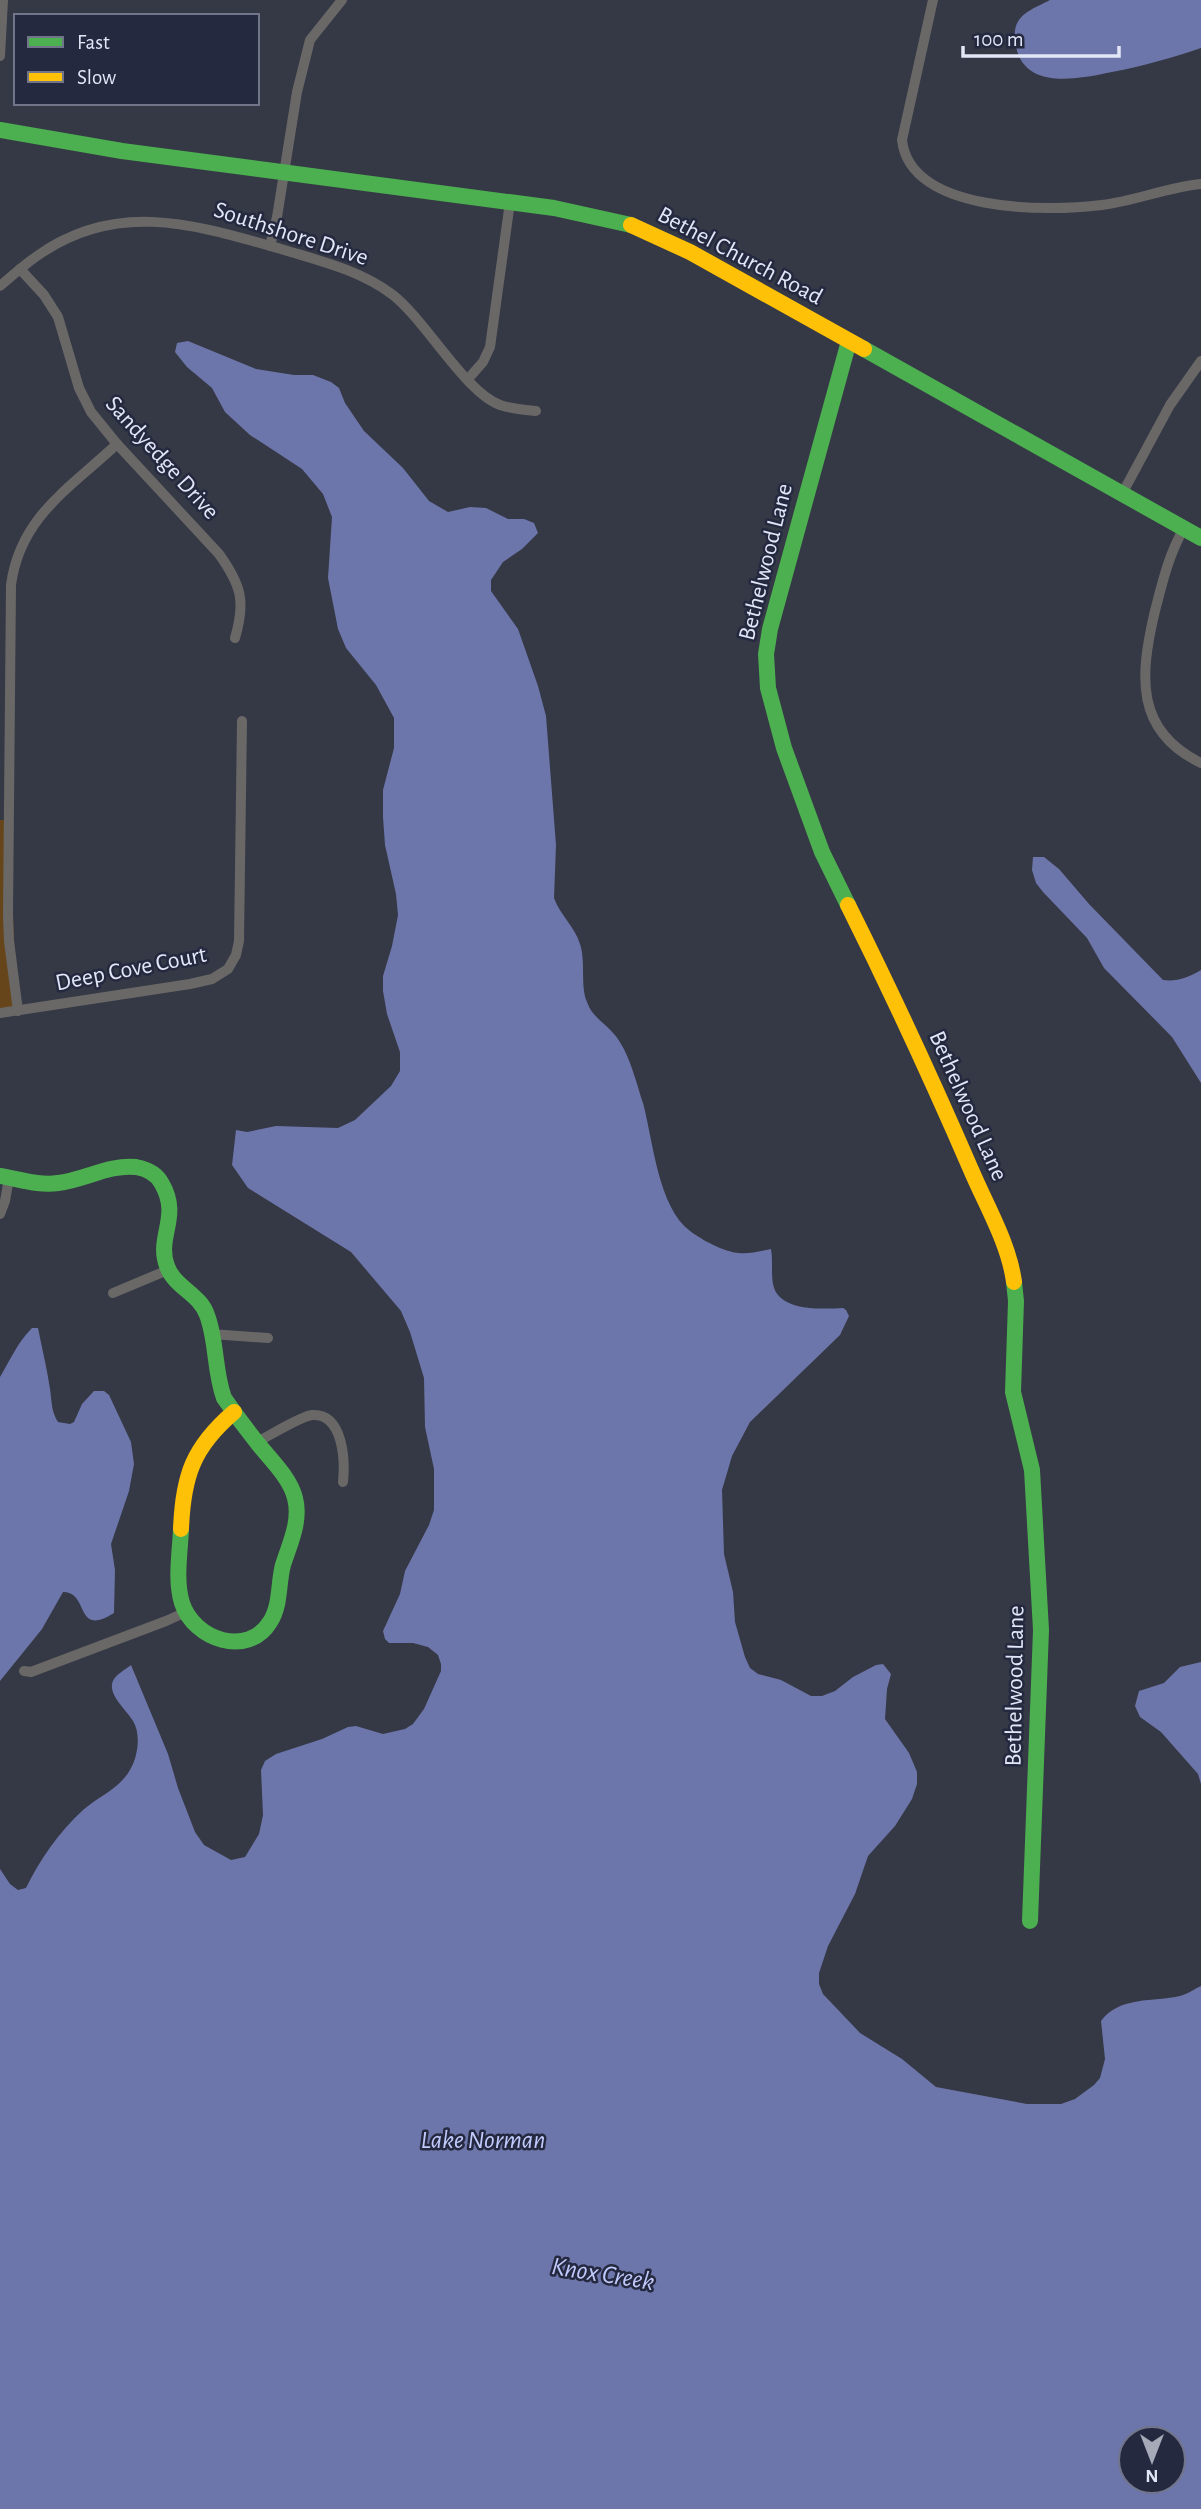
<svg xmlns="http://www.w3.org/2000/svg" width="1201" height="2509" viewBox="0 0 1201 2509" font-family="'Alegreya Sans',sans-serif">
	<rect width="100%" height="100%" fill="#353845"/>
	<polygon fill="#66451a" points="0,820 9,820 17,1010 0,1013"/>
	<g fill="#6d76aa" fill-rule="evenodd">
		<path d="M1050 0H1201V48C1171 58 1143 66 1112 72 1078 79 1020 92 1015 40 1012 15 1031 10 1050 0Z"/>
		<path d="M188 341 256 369 294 375H313L331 382 339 388 345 403 364 431 403 468 429 501 448 512 470 507 486 508 508 519H524L534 523 538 533 522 549 503 562 491 580V591L518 629 538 686 546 716 556 845 554 898C560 915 575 927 580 944 586 962 580 986 587 1002 592 1017 605 1023 614 1034 629 1051 636 1082 643 1103 653 1140 658 1207 690 1231 702 1240 724 1252 739 1253 749 1254 761 1251 771 1249 773 1261 771 1272 773 1284 778 1312 822 1309 843 1308L846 1310 849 1316 840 1335 750 1422 732 1456 722 1490 724 1554 733 1592 735 1622 745 1657 750 1668 758 1674 781 1680 811 1696H822L835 1691 853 1677 876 1665 883 1664 891 1674 887 1689 885 1719 909 1753 917 1772V1784L912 1799 895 1826 868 1856 855 1894 828 1946 819 1973V1984L823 1994 860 2033 902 2059 936 2087 1027 2104H1061L1075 2099 1094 2085 1100 2078 1105 2059 1101 2021C1119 1996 1154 2002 1180 1996 1188 1994 1194 1989 1201 1986V2509H0V1869L10 1884 18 1890 26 1888C40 1859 59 1832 83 1810 99 1796 121 1788 131 1768 138 1755 141 1734 133 1721 127 1710 105 1693 114 1679 117 1674 126 1669 131 1665L168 1754 178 1788 195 1832 204 1845 231 1860 245 1857 259 1834 263 1815 261 1770 265 1761 276 1754 322 1739 348 1727 356 1726 383 1734 405 1729 413 1724 424 1709 441 1671V1664L438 1655 428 1647 413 1643H389L385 1639 383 1631 400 1594 405 1571 429 1525 434 1510V1469L425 1427 424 1378 410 1332 401 1311 351 1252 248 1188 232 1165 236 1130 247 1132 276 1126 338 1128 355 1120 391 1086 400 1071V1052L387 1014 383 991V976L392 946 398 915 396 894 385 845 383 817V790L394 748V718L376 685 346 648 338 629 328 578 332 517 323 494 302 469 250 435 225 412 212 388 187 367 175 352 177 343ZM1173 2439V2481H1131V2439Z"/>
		<path d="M1033 857H1044L1059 869 1089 904 1163 980C1177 982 1189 977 1201 970V1083L1172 1037 1104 968 1087 938 1043 892 1036 883 1032 870Z"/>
		<path d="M32 1328H38C42 1348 47 1369 50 1389 52 1402 51 1411 58 1422L70 1424 74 1422 82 1404 94 1391H104L109 1395 131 1442 134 1464 129 1491 111 1544 115 1570 114 1613C74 1638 90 1592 63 1592L42 1629 0 1681V1377C11 1359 17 1343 32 1328Z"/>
		<polygon points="1201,1662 1201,1784 1198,1774 1161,1732 1140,1717 1135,1706 1139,1691 1164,1683 1180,1667"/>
	</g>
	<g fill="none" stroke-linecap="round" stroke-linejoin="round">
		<g stroke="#696867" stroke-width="10">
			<path d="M933 0 902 140C910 213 1047 212 1102 205 1135 201 1168 187 1201 184"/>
			<polyline points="0,56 3,0"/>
			<polyline points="270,246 277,217 297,92 310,40 342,0"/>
			<path d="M20 269 44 295 58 317 79 388 91 412 117 444 219 554C241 585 246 601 235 638"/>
			<path d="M0 286C12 276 24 265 37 256 117 199 196 225 281 249 320 261 360 270 393 295 426 321 465 392 500 405 511 409 525 410 536 411"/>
			<polyline points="468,379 483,362 490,347 510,202"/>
			<polyline points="1122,494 1170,405 1201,361"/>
			<path d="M1184 528C1168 556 1162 584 1154 615 1140 676 1135 731 1201 763"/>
			<path d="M18 1011 9 941 8 916 11 585C20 517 70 488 117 444"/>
			<polyline points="0,1013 190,984 212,979 228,969 236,955 239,941 242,721"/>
			<polyline points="0,1214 5,1201 9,1178"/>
			<polyline points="113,1293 168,1270"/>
			<polyline points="211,1334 268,1338"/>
			<path d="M257 1442C269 1436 301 1416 312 1415 344 1413 345 1462 343 1482"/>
			<polyline points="24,1671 31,1672 166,1621 186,1612"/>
		</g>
		<g stroke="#4caf50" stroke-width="16">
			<polyline points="0,130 122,151 554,208 631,225"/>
			<polyline points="864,349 1201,538"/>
			<polyline points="848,905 822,852 784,748 768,688 766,654 770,629 849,341"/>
			<path d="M0 1176C19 1179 39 1186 58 1183 84 1180 110 1164 136 1167 147 1169 157 1174 162 1184 181 1217 156 1237 167 1266 174 1287 200 1294 207 1315 217 1341 214 1371 224 1398 235 1414 247 1430 259 1445 272 1461 290 1478 295 1498 301 1521 290 1543 283 1565 278 1583 281 1605 270 1622 248 1658 194 1640 182 1603 175 1580 180 1553 181 1529"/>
			<polyline points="1014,1282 1016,1301 1013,1392 1032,1470 1041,1630 1030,1921"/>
		</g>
		<g stroke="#ffc107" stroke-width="16">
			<polyline points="631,225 690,252 864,349"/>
			<path d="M848 905C892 993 933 1082 972 1172 987 1207 1009 1244 1014 1282"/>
			<path d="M181 1529C183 1476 193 1447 234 1412"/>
		</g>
	</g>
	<g text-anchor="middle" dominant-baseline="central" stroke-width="5" stroke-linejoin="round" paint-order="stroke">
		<g font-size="24" fill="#e3e6f6" stroke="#252940">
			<text transform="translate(291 234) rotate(18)">Southshore Drive</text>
			<text transform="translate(740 256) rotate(28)">Bethel Church Road</text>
			<text transform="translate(162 458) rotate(48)">Sandyedge Drive</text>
			<text transform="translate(766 562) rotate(-76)">Bethelwood Lane</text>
			<text transform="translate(131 969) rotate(-11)">Deep Cove Court</text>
			<text transform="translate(968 1106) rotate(66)">Bethelwood Lane</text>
			<text transform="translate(1015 1686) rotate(-89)">Bethelwood Lane</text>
		</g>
		<g font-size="26" font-style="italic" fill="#c1cafc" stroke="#252940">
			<text x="483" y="2140">Lake Norman</text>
			<text transform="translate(603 2274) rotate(9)">Knox Creek</text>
		</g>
	</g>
	<rect x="14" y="14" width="245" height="91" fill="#252940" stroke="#717589" stroke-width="2"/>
	<rect x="28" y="37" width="35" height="10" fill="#4caf50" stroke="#717589" stroke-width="2"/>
	<text x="77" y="49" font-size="21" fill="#e3e6f6">Fast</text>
	<rect x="28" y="72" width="35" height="10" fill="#ffc107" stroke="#717589" stroke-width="2"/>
	<text x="77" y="84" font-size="21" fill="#e3e6f6">Slow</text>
	<g transform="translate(1152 2460) rotate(180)"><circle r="33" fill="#252940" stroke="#717589" stroke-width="2"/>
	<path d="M0-5L12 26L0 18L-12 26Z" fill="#a6a9b8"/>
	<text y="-10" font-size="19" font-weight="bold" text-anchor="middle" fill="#e3e6f6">N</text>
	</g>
	<path d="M963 46v10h156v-10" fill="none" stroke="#e3e6f6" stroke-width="3.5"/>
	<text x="974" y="46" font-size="21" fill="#e3e6f6" stroke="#252940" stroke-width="5" paint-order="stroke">100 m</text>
</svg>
